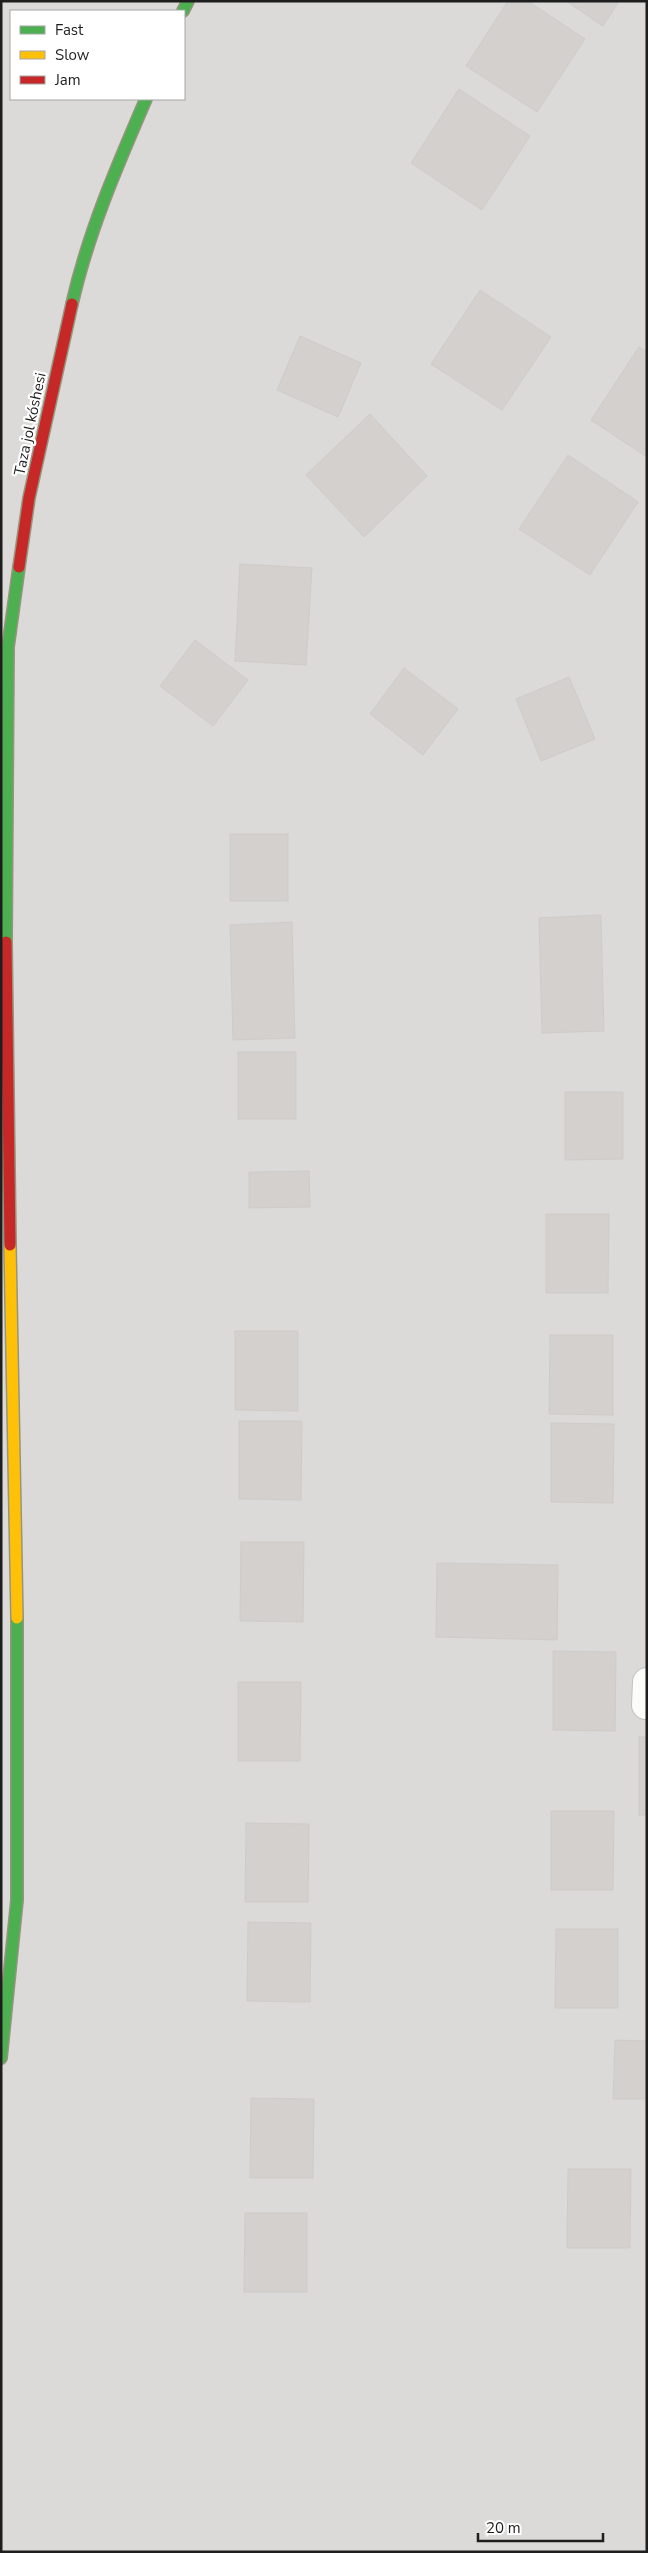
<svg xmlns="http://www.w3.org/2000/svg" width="648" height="2553" viewBox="0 0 648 2553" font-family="'Nunito Sans',sans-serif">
	<rect width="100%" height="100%" fill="#eceae7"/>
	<path fill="#dbdad8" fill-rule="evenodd" d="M1 1H647V2552H1ZM11 11H184V99H11Z"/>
	<g fill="#d3d0cd" stroke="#cfcbc8">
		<polygon points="508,1 528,1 585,39 537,112 466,66"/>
		<polygon points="566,1 619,1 603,26"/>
		<polygon points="459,89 530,136 482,210 411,163"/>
		<polygon points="480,290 551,337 502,410 431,364"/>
		<polygon points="300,336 361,363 338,417 277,390"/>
		<polygon points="639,347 647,352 647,457 591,420"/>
		<polygon points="370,414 427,476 364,537 306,475"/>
		<polygon points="568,455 638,502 590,575 519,529"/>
		<polygon points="240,564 312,568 306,665 235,661"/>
		<polygon points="195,640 248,680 213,726 160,686"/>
		<polygon points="404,668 458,709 423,755 370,714"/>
		<polygon points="569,677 595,739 541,761 516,699"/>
		<rect x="230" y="834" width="58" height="67"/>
		<polygon points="601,915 604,1031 542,1033 539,918"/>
		<polygon points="292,922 295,1038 233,1040 230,925"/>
		<rect x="238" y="1052" width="58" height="67"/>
		<polygon points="565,1092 623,1092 623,1159 565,1160"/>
		<polygon points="309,1171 310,1207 249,1208 249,1172"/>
		<polygon points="546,1214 609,1214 608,1293 546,1293"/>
		<polygon points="235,1331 298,1331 298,1411 235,1410"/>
		<polygon points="550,1335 613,1335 613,1415 549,1414"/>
		<polygon points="239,1421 302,1421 301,1500 239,1499"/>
		<polygon points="551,1423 614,1424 613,1503 551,1502"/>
		<polygon points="241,1542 304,1542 303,1622 240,1621"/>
		<polygon points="437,1563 558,1565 557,1640 436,1637"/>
		<polygon points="553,1651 616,1652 615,1731 553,1730"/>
		<polygon points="238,1682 301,1682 300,1761 238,1761"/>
		<rect x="639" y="1737" width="8" height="78"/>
		<polygon points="551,1811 614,1811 613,1890 551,1890"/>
		<polygon points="246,1823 309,1824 308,1902 245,1902"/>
		<polygon points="248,1922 311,1923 310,2002 247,2001"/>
		<polygon points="556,1929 618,1929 618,2008 555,2008"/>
		<polygon points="615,2040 647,2041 647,2099 613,2099"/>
		<polygon points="251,2098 314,2099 313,2178 250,2178"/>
		<polygon points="568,2169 631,2169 630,2248 567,2248"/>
		<polygon points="245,2213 307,2213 307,2292 244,2292"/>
	</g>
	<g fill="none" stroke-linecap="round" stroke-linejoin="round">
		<defs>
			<polyline id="street" points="646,1705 647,1682"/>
			<g id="fast">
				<polyline points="183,11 188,1"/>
				<path d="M72 304C88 233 117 166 146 99"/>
				<polyline points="6,942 8,647 19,567"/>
				<polyline points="1,2058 17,1900 17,1618"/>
			</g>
			<polyline id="slow" points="10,1245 17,1618"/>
			<g id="jam">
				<polyline points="19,567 29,498 72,304"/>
				<polyline points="6,942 10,1245"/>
			</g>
		</defs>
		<use href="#street" stroke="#c3c2c1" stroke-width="30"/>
		<use href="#fast" stroke="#96957f" stroke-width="14"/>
		<use href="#slow" stroke="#96957f" stroke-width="14"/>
		<use href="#jam" stroke="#96957f" stroke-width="14"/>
		<use href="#street" stroke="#fcfcfb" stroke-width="28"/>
		<use href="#fast" stroke="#4caf50" stroke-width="11"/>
		<use href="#slow" stroke="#ffc107" stroke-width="11"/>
		<use href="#jam" stroke="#c62828" stroke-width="11"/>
	</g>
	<g text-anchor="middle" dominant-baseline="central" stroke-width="4.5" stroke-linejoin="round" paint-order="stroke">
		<g font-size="15" fill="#1e1e1e" stroke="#fff">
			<text transform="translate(30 424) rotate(-78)">Taza jol kóshesi</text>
		</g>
	</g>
	<rect width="648" height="2553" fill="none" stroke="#1e1e1e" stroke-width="5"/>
	<rect x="10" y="10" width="175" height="90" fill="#ffffff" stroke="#a5a5a5"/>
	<rect x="20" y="26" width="25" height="8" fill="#4caf50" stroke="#a5a5a5"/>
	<text x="55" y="35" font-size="15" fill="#1e1e1e">Fast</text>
	<rect x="20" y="51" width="25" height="8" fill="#ffc107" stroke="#a5a5a5"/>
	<text x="55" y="60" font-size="15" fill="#1e1e1e">Slow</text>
	<rect x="20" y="76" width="25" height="8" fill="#c62828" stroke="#a5a5a5"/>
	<text x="55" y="85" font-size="15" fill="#1e1e1e">Jam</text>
	<path d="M478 2533v8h125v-8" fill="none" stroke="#1e1e1e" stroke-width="2.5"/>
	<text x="486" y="2533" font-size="15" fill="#1e1e1e" stroke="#ffffff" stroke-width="4" paint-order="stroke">20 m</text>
</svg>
